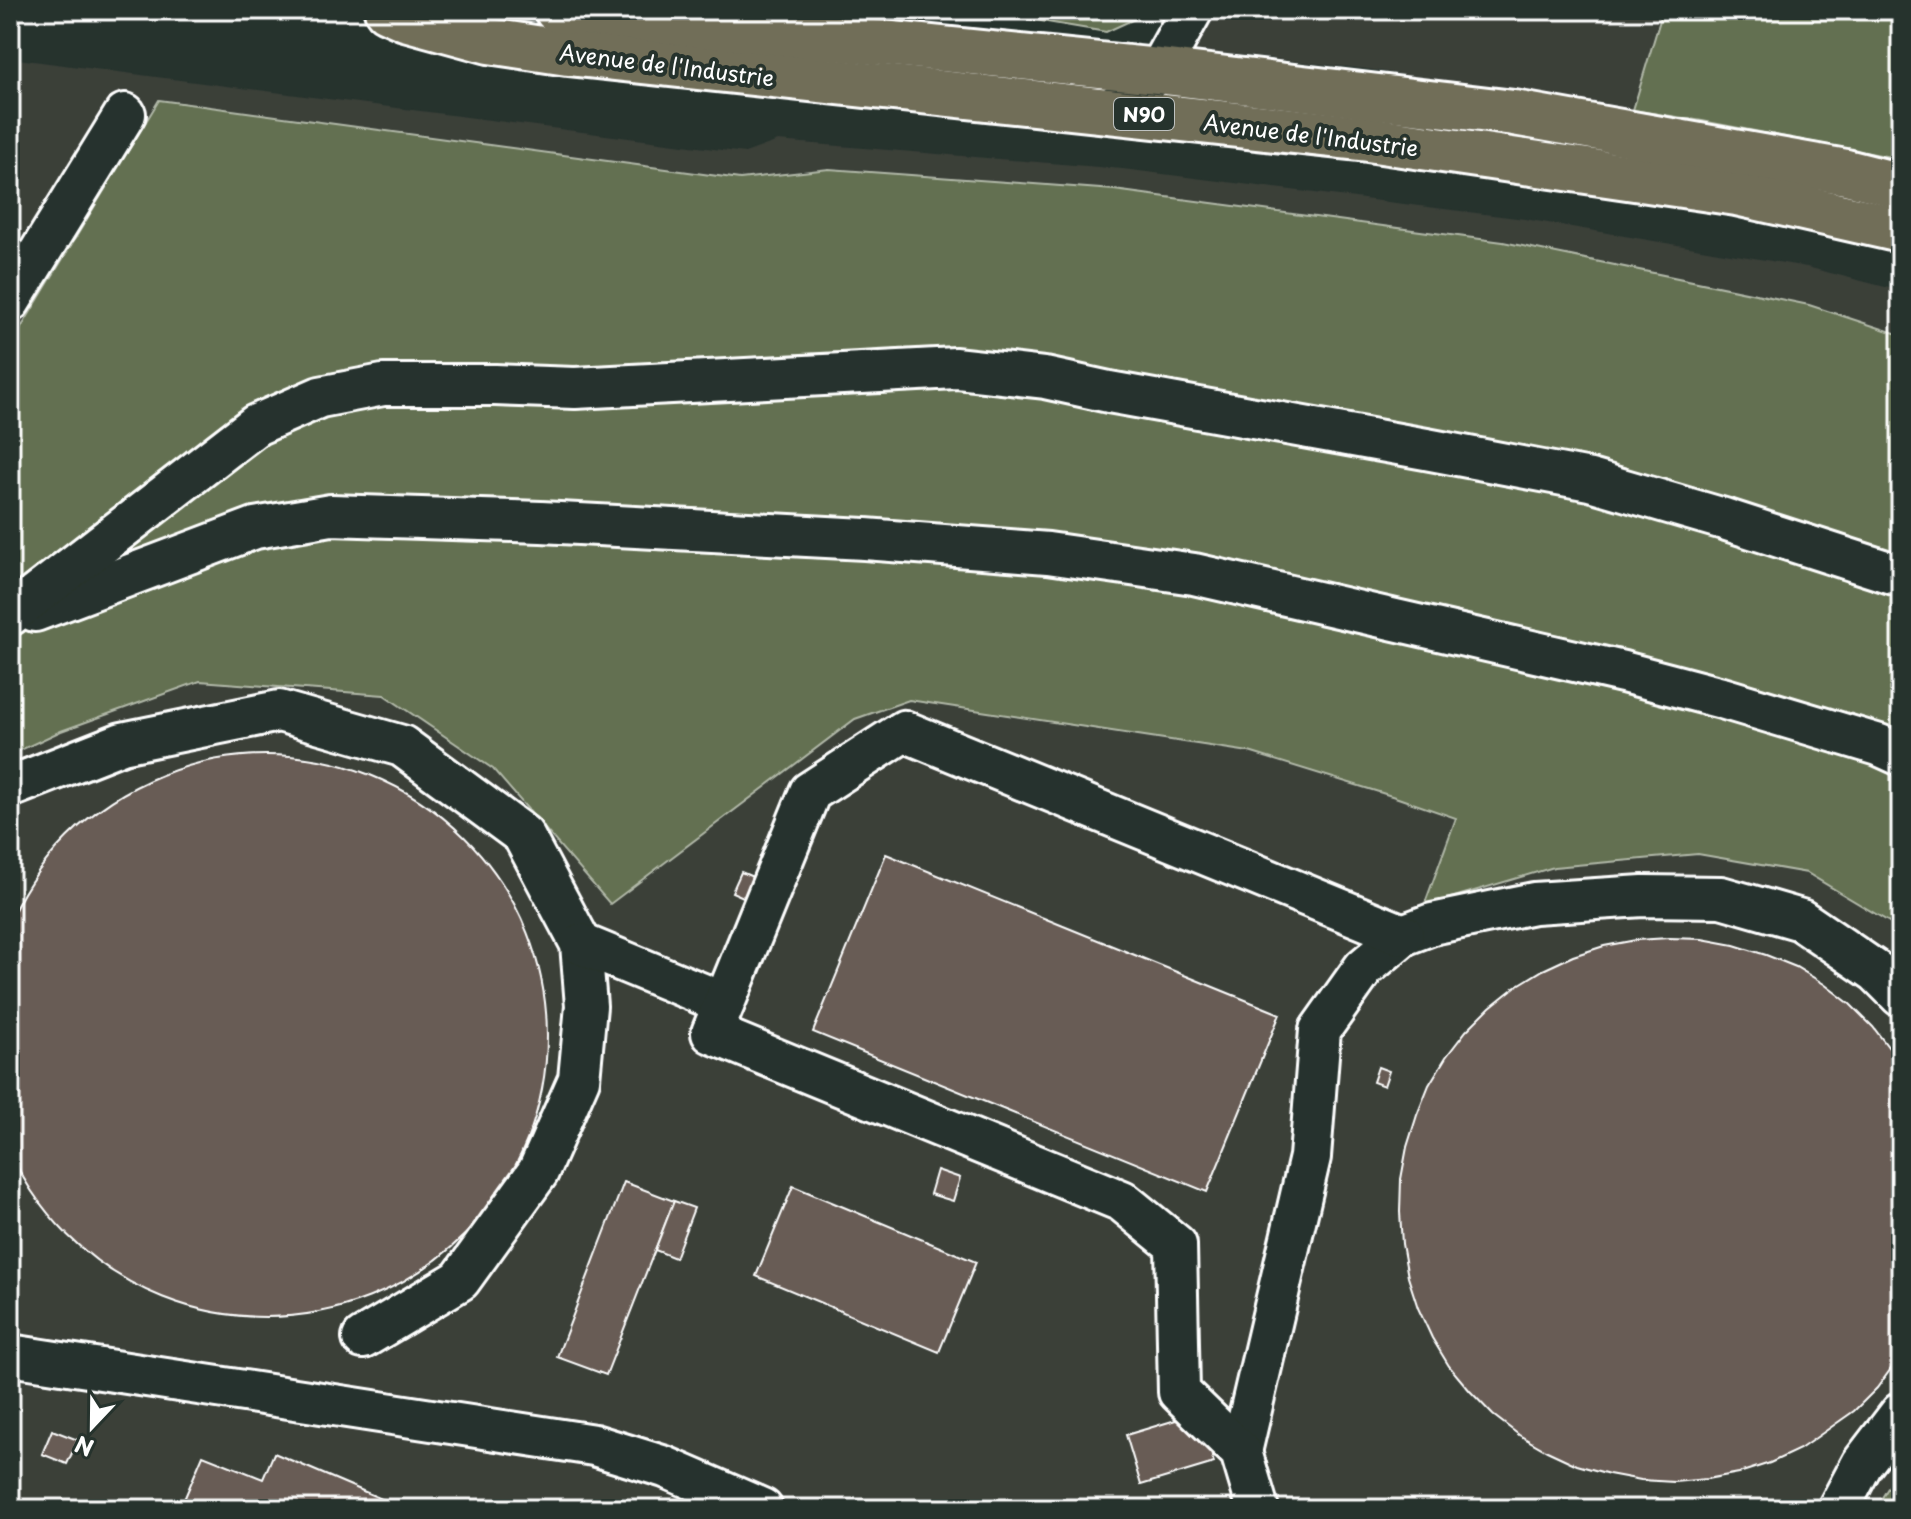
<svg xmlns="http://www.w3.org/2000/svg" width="1911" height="1519" viewBox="0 0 1911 1519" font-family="'Playpen Sans',sans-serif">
	<rect width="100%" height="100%" fill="#26332d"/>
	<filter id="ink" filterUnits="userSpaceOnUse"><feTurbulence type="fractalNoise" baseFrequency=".0125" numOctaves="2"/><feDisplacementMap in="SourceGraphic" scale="16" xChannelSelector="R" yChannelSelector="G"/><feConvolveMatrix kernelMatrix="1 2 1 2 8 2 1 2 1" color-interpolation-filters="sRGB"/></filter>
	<g filter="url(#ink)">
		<g fill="#3a3f39">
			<polygon points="1154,10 1666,10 1633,110 1366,69 1171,48 1152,12"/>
			<polygon points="10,58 745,153 778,141 1123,169 1525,219 1807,267 1901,291 1901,1509 10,1509"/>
		</g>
		<g fill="#637051" stroke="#b1b8a8" stroke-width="2">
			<polygon points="976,10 1154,10 1106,32"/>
			<polygon points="1663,10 1901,10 1901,159 1702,121 1633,110"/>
			<polygon points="159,100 740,179 829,169 1114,190 1503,242 1809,305 1901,335 1901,929 1807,873 1698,854 1554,867 1424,906 1456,818 1395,797 1249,752 909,700 855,719 610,904 493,769 384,695 200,681 61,731 10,755 10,346"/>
			<polygon points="1901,1467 1901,1509 1875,1509"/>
		</g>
		<g fill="#685c54" stroke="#fff" stroke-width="2">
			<circle cx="266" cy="1036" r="281"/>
			<polygon points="886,854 1280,1014 1207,1192 813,1032"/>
			<polygon points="741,872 760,880 750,900 732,892"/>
			<polygon points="1669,938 1702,939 1734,945 1766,955 1796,967 1824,984 1850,1004 1873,1027 1901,1064 1901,1355 1877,1388 1854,1411 1800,1449 1770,1463 1739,1473 1707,1479 1674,1482 1641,1480 1609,1474 1577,1465 1547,1451 1519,1435 1493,1415 1470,1391 1449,1366 1432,1338 1418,1308 1408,1277 1402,1244 1400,1212 1401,1179 1407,1147 1417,1115 1429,1085 1446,1057 1466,1031 1490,1007 1515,987 1543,970 1573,956 1604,946 1636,940"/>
			<polygon points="1378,1067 1389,1071 1384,1086 1373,1082"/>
			<polygon points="937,1170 960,1178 953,1201 930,1194"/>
			<polygon points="624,1182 674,1201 606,1375 557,1357"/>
			<polygon points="793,1186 976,1262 939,1352 756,1276"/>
			<polygon points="674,1201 694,1208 675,1258 655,1250"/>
			<polygon points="1199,1413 1214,1463 1141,1485 1126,1435"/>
			<polygon points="52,1430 78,1440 67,1464 42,1454"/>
			<polygon points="274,1453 405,1509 180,1509 203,1455 263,1479"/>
		</g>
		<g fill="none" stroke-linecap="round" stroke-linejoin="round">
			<defs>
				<g id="minor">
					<polyline points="1108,110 1130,96 1158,71 1192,10"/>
					<polyline points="10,301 125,114"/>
					<polyline points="35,611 255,528 331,515 541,522 865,539 1048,553 1194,574 1623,672 1722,698 1879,745 1901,755"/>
					<polyline points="10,615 256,425 320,397 383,385 495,385 575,388 956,368 1045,378 1109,392 1426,449 1590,480 1724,519 1901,576"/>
					<polyline points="10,787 122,743 279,711 402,746 523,835 581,944 586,1006 579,1079 538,1172 460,1280 363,1338"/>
					<polyline points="581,944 724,1003"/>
					<polyline points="10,1355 594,1445 665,1467 762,1509"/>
					<polyline points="1241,1452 1310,1157 1320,1030 1364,968 1403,935 1432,924 1534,903 1643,896 1721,897 1801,920 1877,972 1901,996"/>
					<polyline points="1258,1509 1241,1452 1179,1392 1176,1245 1122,1201 712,1033 810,792 904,731 1403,935"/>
					<polyline points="1838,1509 1862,1464 1901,1413"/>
				</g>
				<g id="major">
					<polyline points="387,10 405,18 489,41 568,53 1368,139 1737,193 1901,230"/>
					<polyline points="557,10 1158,71 1514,113 1846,172 1901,186"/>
				</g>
			</defs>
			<use href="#minor" stroke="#fff" stroke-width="46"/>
			<use href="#major" stroke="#fff" stroke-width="50"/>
			<use href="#minor" stroke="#26332d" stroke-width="40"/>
			<use href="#major" stroke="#716e59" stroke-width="44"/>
		</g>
	</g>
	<g text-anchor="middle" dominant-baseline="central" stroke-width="8" stroke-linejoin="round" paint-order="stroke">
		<rect fill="#26332d" stroke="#bec2c0" stroke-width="2" x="1114" y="98" width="60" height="32" rx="6"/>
		<g font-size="20" font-weight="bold" fill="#fff">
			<text x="1144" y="114">N90</text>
		</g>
		<g font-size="22" fill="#fff" stroke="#26332d">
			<text transform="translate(667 64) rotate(7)">Avenue de l'Industrie</text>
			<text transform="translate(1311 134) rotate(7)">Avenue de l'Industrie</text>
		</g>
	</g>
	<rect width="1911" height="1519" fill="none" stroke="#26332d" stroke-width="40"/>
	<rect x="20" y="20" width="1871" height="1479" fill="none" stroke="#fff" stroke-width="3" filter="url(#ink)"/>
	<g transform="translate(92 1427) rotate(202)" stroke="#26332d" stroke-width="6" paint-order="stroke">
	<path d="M0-6L14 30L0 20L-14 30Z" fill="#ffffff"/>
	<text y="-12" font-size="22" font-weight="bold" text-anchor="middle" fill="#ffffff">N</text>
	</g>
</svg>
